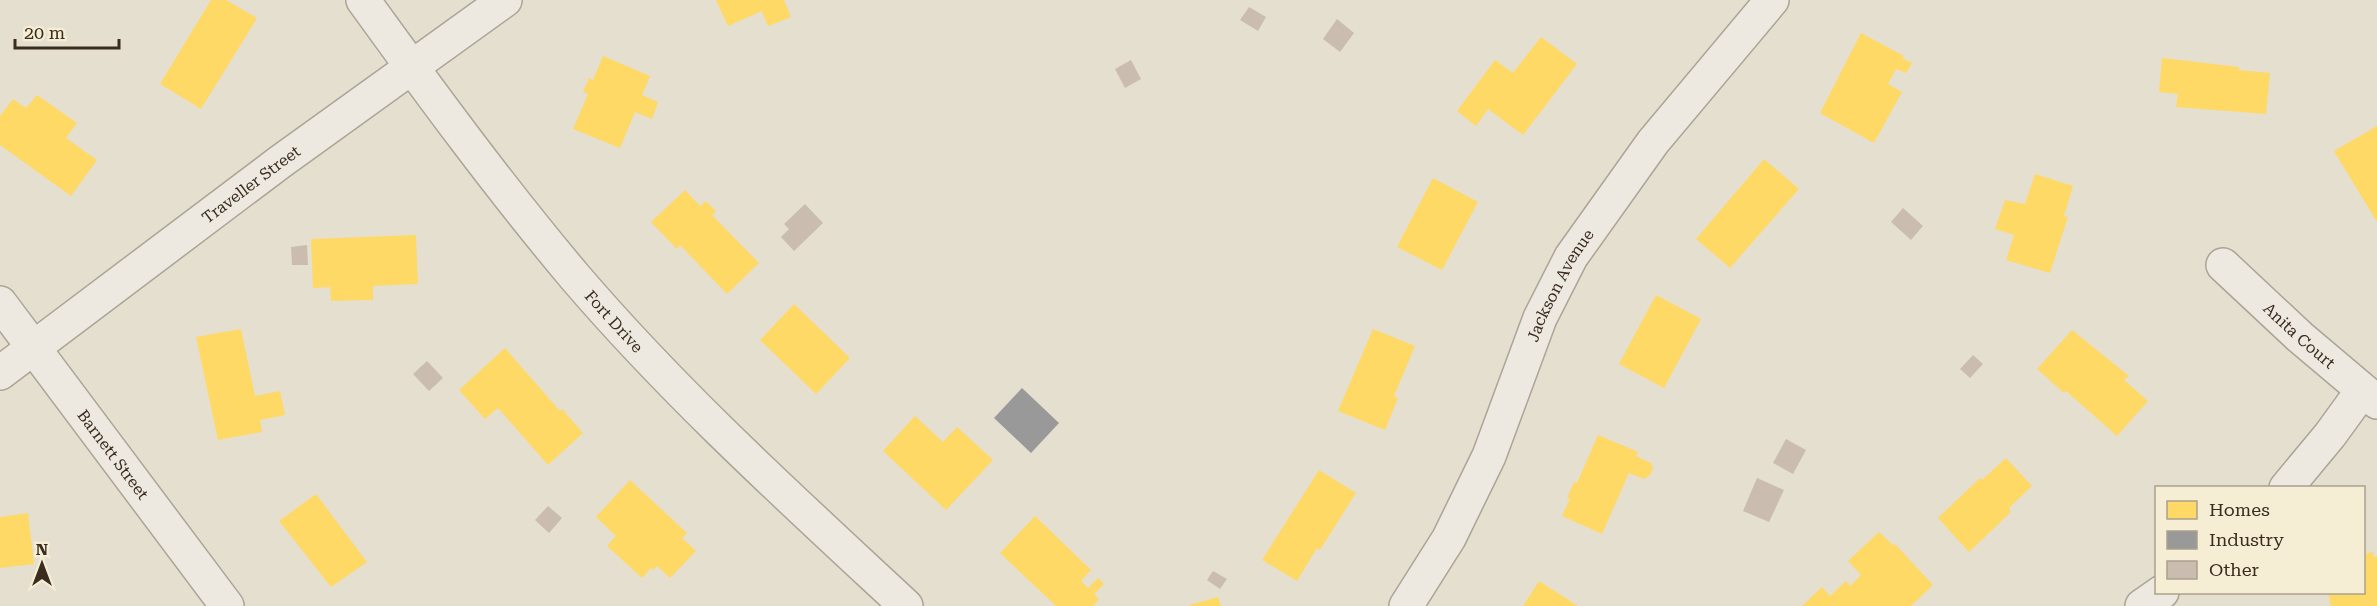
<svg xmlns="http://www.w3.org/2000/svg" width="2377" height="606" viewBox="0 0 2377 606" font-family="'Roboto Serif',serif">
	<rect width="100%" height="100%" fill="#e5dfcf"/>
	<g fill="#ffd966">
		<polygon points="211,0 226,0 257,18 201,109 160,84"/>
		<polygon points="716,0 784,0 791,17 768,26 762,11 728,26"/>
		<polygon points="1861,33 1904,56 1902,58 1912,63 1906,73 1896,69 1888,84 1902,92 1874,143 1820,113"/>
		<polygon points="1541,37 1577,64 1523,135 1488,109 1476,126 1457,111 1495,60 1513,73"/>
		<polygon points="603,56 650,76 642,95 658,102 652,119 635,112 620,148 573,129 588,94 583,92 589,78 593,80"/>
		<polygon points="2162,58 2239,67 2239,70 2270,73 2266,114 2176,107 2178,94 2159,92"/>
		<polygon points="37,95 77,123 66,138 97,160 71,196 0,145 0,116 13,99 26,108"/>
		<polygon points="2377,126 2377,222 2334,151"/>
		<polygon points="1764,159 1799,189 1730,268 1696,239"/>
		<polygon points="2035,174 2073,186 2064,216 2068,217 2050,273 2006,260 2014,235 1995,229 2005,200 2025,204"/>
		<polygon points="1433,178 1478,202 1442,270 1397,247"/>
		<polygon points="685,190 700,206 706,201 716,211 712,215 759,263 727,294 680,245 677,249 651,222"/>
		<polygon points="416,235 418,284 373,286 373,300 331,301 330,287 313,288 311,239"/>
		<polygon points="1656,295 1701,319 1664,388 1619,364"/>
		<polygon points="794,304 850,358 816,394 760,340"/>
		<polygon points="241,329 255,396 280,391 285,415 260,420 262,432 218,440 196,337"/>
		<polygon points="1373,329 1415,346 1394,396 1398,398 1385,430 1338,411"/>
		<polygon points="2072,330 2129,376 2124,380 2148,401 2117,436 2066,391 2064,393 2037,369"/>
		<polygon points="505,348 560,411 562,409 583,433 548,465 498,408 485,419 459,390"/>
		<polygon points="915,416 943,442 957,427 993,460 946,510 883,451"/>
		<polygon points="1598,435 1638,452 1636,456 1651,463 1653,469 1650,475 1644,479 1629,473 1602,534 1562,516 1570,499 1567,498 1574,482 1577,483"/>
		<polygon points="2006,458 2032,486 2009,508 2011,512 1969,552 1938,518 1980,478 1982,480"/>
		<polygon points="1319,470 1356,493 1320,550 1317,548 1297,581 1262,560"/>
		<polygon points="630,480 687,533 682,538 696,551 670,578 657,566 653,570 651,568 642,578 607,546 616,536 596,517"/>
		<polygon points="316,494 367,562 331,587 279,521"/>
		<polygon points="28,513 34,564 0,568 0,517"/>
		<polygon points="1035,516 1091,570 1081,581 1088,588 1098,578 1104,584 1094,594 1099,599 1093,606 1056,606 1000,553"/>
		<polygon points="1879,532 1893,545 1895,544 1933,585 1911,606 1802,606 1822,587 1830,596 1846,581 1850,586 1861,575 1848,561"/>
		<polygon points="2373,552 2374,557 2377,557 2377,606 2331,606 2328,592 2364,592 2364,554"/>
		<polygon points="1539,581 1578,606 1523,606"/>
		<polygon points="1218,597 1221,606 1190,606 1189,605"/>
	</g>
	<polygon fill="#999" points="1022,388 1059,423 1031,453 994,418"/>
	<g fill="#cabdaf">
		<polygon points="1249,7 1266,17 1258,31 1240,20"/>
		<polygon points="1337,19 1354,33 1340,52 1323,39"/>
		<polygon points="1131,60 1141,79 1125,88 1115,69"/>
		<polygon points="805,204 823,223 794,251 781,237 789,229 784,224"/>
		<polygon points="1903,208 1923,226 1911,240 1891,222"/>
		<polygon points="307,245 308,265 292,265 291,247"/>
		<polygon points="1973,355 1983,364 1970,378 1960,369"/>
		<polygon points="427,361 443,378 429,391 413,374"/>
		<polygon points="1786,439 1806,450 1793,474 1773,463"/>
		<polygon points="1757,478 1784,490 1769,522 1743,511"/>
		<polygon points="548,506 562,518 549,533 535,520"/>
		<polygon points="1213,571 1227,579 1220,589 1207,580"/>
	</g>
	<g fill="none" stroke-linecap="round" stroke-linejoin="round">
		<defs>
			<g id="minor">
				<path id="s1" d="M363 0C431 94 500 188 575 277 676 395 792 500 906 606"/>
				<path id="s2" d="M2223 265 2300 337 2377 402"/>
				<path id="s3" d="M0 303 227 606"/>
				<path id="s4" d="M0 373 280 162 505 0"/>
				<polyline points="2286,488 2330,435 2362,391"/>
				<path id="s5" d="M1406 606 1449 538 1489 456 1540 318 1571 257 1653 142 1772 0"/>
				<polyline points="2142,606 2162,592"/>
			</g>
		</defs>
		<use href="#minor" stroke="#aba497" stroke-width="36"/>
		<use href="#minor" stroke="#ede9e0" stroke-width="33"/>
	</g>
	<g text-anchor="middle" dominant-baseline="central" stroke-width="6" stroke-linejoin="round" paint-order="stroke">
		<g font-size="16" fill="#3a2c1f" stroke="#f6edd5">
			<text stroke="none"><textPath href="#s4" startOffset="314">Traveller Street</textPath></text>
			<text stroke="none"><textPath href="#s5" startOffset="357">Jackson Avenue</textPath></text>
			<text stroke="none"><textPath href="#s1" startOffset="408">Fort Drive</textPath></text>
			<text stroke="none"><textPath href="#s2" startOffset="104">Anita Court</textPath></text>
			<text stroke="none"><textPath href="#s3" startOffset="189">Barnett Street</textPath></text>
		</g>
	</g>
	<rect x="2155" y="486" width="210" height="108" fill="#f6edd5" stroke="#aba08c" stroke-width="1.5"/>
	<rect x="2167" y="501" width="30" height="18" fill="#ffd966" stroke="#aba08c" stroke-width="1.5"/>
	<text x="2209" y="516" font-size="18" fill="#3a2c1f">Homes</text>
	<rect x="2167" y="531" width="30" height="18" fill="#999999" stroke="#aba08c" stroke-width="1.5"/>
	<text x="2209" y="546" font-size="18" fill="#3a2c1f">Industry</text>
	<rect x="2167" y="561" width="30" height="18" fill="#cabdaf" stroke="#aba08c" stroke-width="1.5"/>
	<text x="2209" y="576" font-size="18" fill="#3a2c1f">Other</text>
	<g transform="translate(42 564)" stroke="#f6edd5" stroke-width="4.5" paint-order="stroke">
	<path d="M0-4.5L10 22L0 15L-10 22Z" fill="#3a2c1f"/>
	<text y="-9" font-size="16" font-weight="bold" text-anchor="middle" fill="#3a2c1f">N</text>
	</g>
	<path d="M15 39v9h104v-9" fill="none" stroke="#3a2c1f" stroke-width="3"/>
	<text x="24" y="39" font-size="18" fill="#3a2c1f" stroke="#f6edd5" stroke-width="4.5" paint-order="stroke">20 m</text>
</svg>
